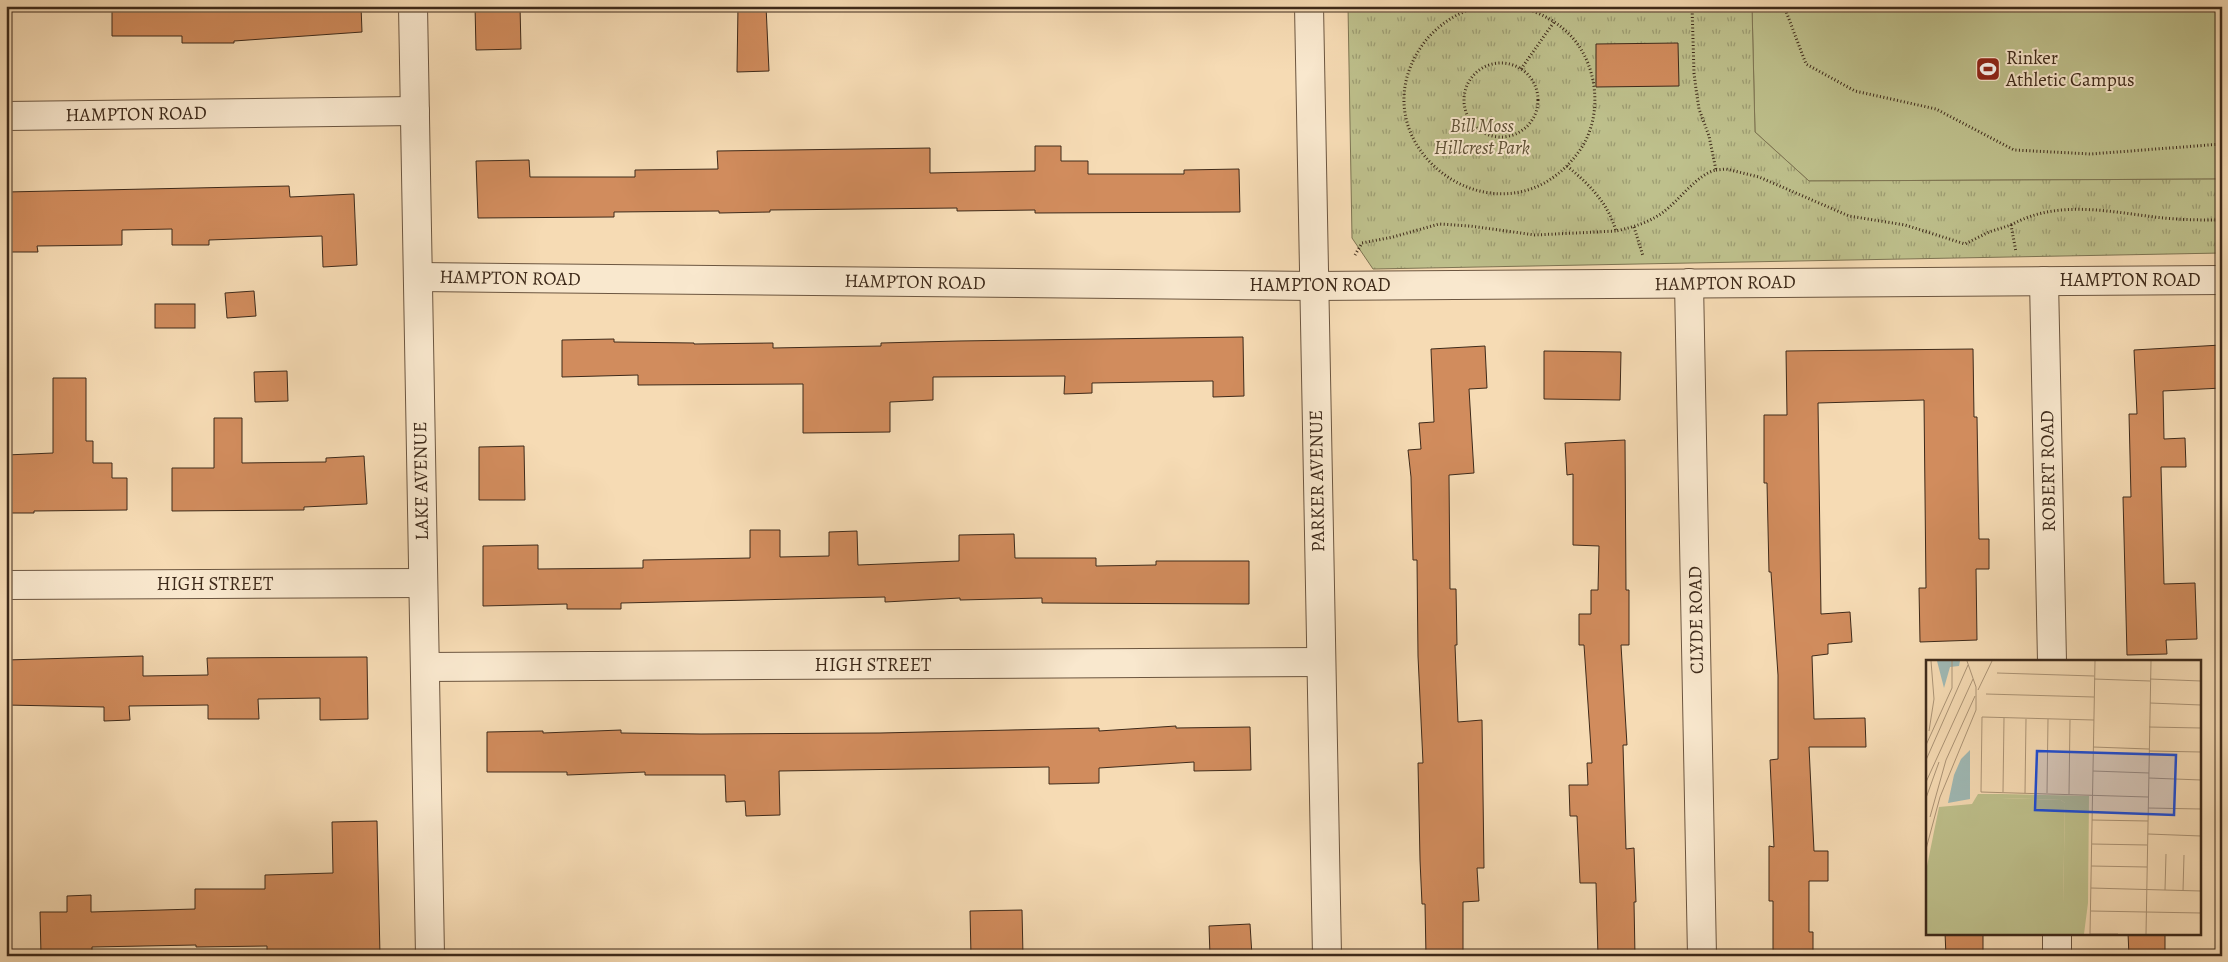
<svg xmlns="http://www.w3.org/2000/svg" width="2228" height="962" viewBox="0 0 2228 962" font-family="Alegreya,serif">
	<defs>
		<pattern id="park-tufts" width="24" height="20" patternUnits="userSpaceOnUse" patternTransform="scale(1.25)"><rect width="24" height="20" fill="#bec08c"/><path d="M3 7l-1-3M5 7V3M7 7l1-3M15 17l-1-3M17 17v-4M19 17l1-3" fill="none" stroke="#9c9c72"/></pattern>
	</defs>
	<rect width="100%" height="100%" fill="#f6dbb4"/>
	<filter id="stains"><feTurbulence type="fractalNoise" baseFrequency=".004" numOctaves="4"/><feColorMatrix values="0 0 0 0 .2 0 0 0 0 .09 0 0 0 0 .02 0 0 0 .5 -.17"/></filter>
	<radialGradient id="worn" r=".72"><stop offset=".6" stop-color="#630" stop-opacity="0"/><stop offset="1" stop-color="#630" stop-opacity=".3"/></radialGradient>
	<polygon fill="#bec08c" stroke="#7e7553" points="1752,6 2222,6 2222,179 1809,181 1755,132"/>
	<polygon fill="url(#park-tufts)" stroke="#7e7553" points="1348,6 1752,6 1755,132 1809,181 2222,179 2222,253 1373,269 1352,238"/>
	<g fill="#d18c5d" stroke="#3e2a1a">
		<polygon points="112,6 361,6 362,32 234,41 234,43 182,43 182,36 112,36"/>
		<polygon points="475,6 520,6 521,49 476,50"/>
		<polygon points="738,6 766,6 769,71 737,72"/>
		<polygon points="1678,43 1679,86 1596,87 1596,44"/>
		<polygon points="1035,146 1061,146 1061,161 1088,161 1088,174 1184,174 1184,170 1239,169 1240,212 1035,213 1035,210 957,211 957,208 770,210 770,212 719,213 719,211 614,212 614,217 478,218 476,161 529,160 530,177 635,177 635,170 718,169 717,151 930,148 930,173 1035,171"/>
		<polygon points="289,186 290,197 354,194 357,265 323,267 322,236 209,240 209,245 172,245 172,229 122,230 122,245 37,246 38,252 6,252 6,192"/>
		<polygon points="254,291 256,316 227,318 225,293"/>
		<rect x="155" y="304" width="40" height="24"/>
		<polygon points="1243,337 1244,396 1213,397 1213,381 1092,383 1092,393 1064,394 1065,376 933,377 933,400 890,402 890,432 803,433 803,384 638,385 638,375 562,377 562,340 614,339 614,342 694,343 694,344 773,343 773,348 881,346 881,343 958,341"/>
		<polygon points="2221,345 2222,388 2163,391 2164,439 2185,438 2186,467 2161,467 2164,584 2195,583 2197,639 2166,640 2167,654 2127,655 2123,497 2131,497 2129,414 2137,414 2134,350"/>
		<polygon points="1485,346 1487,388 1469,389 1474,473 1449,475 1450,589 1456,589 1457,645 1455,645 1458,722 1482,720 1484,868 1477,868 1479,901 1463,902 1463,956 1426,956 1425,904 1422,904 1420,860 1418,763 1423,763 1418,656 1417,560 1413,560 1411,477 1408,450 1421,449 1419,423 1434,422 1431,349"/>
		<polygon points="1973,349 1974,417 1977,417 1979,539 1989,539 1989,569 1976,569 1977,640 1920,642 1919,588 1926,588 1924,400 1818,403 1821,614 1850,612 1852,642 1828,644 1828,654 1812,656 1814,719 1865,718 1866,747 1809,747 1814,851 1828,851 1828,881 1809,881 1809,932 1813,932 1813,956 1773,956 1773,901 1769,901 1769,846 1774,847 1770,760 1778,759 1778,675 1771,572 1769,572 1767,483 1764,483 1764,415 1787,415 1786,351"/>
		<polygon points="1544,351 1621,352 1620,400 1544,399"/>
		<polygon points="287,371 288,401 255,402 254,372"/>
		<polygon points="53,378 86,378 86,441 93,441 93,463 112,463 112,478 127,478 127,510 34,511 34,513 6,513 6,455 53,453"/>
		<polygon points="214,418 242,418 242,463 326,462 326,458 364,456 367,504 304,507 304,510 172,511 172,468 214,468"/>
		<polygon points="1625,440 1626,590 1629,590 1629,645 1621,645 1627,745 1623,745 1626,849 1634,848 1636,902 1634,902 1635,956 1598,956 1596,883 1580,883 1577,816 1570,816 1569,785 1588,785 1587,763 1592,763 1584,645 1579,645 1579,614 1591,614 1591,590 1598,590 1599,546 1573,545 1573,474 1567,475 1565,443"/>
		<polygon points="524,446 525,500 479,500 479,447"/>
		<polygon points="750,530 780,530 780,557 829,556 829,532 857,531 858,565 959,561 959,535 1014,534 1015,558 1096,558 1096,566 1156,565 1156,561 1249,561 1249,604 1042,603 1042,598 960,600 960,598 885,602 885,597 621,603 621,609 567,609 567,604 483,606 483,546 538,545 538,569 643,568 643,560 750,558"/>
		<polygon points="143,656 143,676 208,675 207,658 367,657 368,719 320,720 320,698 258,699 259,719 208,719 208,705 129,706 130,720 104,721 104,707 6,705 6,660"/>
		<polygon points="1176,726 1176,728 1250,727 1251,770 1194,771 1194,762 1099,768 1099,783 1049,784 1049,767 779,771 780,815 746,816 745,801 726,802 725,775 645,775 645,772 567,775 567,772 487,772 487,732 543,731 543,733 621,730 621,733 701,734 880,733 1099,728 1099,731"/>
		<polygon points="377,821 380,956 267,956 267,946 196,947 196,945 92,947 92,954 41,955 40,912 67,912 67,896 91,895 91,912 195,909 195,889 265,889 265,875 333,873 332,822"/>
		<polygon points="1022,910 1023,956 971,956 970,911"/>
		<polygon points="1250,924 1252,956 1210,956 1209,926"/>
		<polygon points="1945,933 1983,933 1983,956 1946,956"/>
		<polygon points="2128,933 2165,933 2165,956 2129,956"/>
	</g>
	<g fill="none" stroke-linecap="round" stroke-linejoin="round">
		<defs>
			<g id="minor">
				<polyline points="413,6 430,956"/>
				<polyline points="6,116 415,111"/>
				<polyline points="418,277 1313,286 2222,280"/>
				<polyline points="2044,281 2052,661"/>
				<polyline points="1689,283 1702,956"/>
				<polyline points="6,585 423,583"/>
				<polyline points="425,667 1321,662"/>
				<polyline points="2057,933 2057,956"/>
			</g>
			<polyline id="tertiary" points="1309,6 1327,956"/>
		</defs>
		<use href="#minor" stroke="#6c5640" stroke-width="30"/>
		<use href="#tertiary" stroke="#6c5640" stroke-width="30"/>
		<g stroke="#3e2a1a" stroke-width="3" stroke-dasharray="1 2.5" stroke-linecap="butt">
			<path d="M1486 6C1461 9 1438 24 1423 44 1350 147 1505 257 1580 150 1604 115 1598 63 1569 34 1554 19 1536 11 1516 6"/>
			<polyline points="1784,6 1806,64 1855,91 1936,109 2014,150 2091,154 2222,144"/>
			<circle cx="1501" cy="100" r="37"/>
			<polyline points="1521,69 1554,22"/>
			<path d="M1567 166C1589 184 1608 203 1616 231 1633 227 1648 223 1662 213 1679 201 1697 174 1716 170L1709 136 1699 109 1696 89 1694 73 1692 6"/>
			<polyline points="1716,170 1726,169 1759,177 1849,216 1905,225 1965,244 1989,232 2011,225 2016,252"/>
			<path d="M2011 225C2059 198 2114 213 2164 218 2184 220 2203 220 2222 220"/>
			<polyline points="1634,227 1643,256"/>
			<polyline points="1355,255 1362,243 1393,237 1439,224 1470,226 1535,235 1616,231"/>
		</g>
		<use href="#minor" stroke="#f9e8ce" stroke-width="28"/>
		<use href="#tertiary" stroke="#f9e8ce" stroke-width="28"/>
	</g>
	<defs>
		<symbol id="stadium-square" viewBox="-11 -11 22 22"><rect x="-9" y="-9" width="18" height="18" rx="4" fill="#8f2418" stroke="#f9e8ce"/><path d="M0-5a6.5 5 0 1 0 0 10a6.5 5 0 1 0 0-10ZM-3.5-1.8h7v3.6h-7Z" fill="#fff"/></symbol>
	</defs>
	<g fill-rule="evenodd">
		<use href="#stadium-square" x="1974" y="55" width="28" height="28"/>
	</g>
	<g text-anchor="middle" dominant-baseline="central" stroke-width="4" stroke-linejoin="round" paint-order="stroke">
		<g font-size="19" fill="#3e2a1a" stroke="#f9e8ce" text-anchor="start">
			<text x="2006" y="58">Rinker<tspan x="2006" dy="22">Athletic Campus</tspan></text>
		</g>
		<g font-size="19" fill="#3e2a1a" stroke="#f9e8ce">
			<text transform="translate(136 114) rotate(-1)">HAMPTON ROAD</text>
			<text transform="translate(510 278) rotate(1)">HAMPTON ROAD</text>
			<text x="2130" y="280">HAMPTON ROAD</text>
			<text transform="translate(915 282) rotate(1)">HAMPTON ROAD</text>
			<text transform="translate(1725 283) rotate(-1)">HAMPTON ROAD</text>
			<text x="1320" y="285">HAMPTON ROAD</text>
			<text transform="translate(2048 471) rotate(-91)">ROBERT ROAD</text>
			<text transform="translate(421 481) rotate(-91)">LAKE AVENUE</text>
			<text transform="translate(1317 481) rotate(-91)">PARKER AVENUE</text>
			<text x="215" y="584">HIGH STREET</text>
			<text transform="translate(1696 620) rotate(-91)">CLYDE ROAD</text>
			<text x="873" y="665">HIGH STREET</text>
		</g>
		<g font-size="19" font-style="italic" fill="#5e5036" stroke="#f9e8ce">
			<text x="1482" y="126">Bill Moss<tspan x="1482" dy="22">Hillcrest Park</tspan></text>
		</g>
	</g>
	<g transform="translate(1926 660)">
		<rect width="275" height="275" fill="#f6dbb4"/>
		<path d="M52 134H75V138L135 140 139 143 137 243H162L158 274H0V211L13 147 46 144Z" fill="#bec08c"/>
		<path d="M75 134 163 136 162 243H137L139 143 135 140 75 138Z" fill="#bec08c"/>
		<path d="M11 1H34L33 6 24 7 18 28ZM44 90V139L22 143 28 115 35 99Z" fill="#9fb9b5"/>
		<path fill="none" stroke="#ac9476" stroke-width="1" d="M71 13 168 16M168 19 224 21M224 19 275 21M52 30 66 1M60 34 168 37M224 43 275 45M168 60 56 57 55 132 222 137M223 67 275 68M3 71 8 39 5 1M0 85 26 28V1M167 87 223 89M223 91 275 92M0 100 42 5M167 111 223 113M223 118 275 120M0 122 47 19M77 132 78 58M99 133 100 59M121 133 122 59M143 134 144 60M0 138 13 102M222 148 275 149M4 157 20 100 49 36M166 160 222 161M222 174 275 176M166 184 221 185M0 189 14 137 50 50V27L41 1M165 206 221 207M165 228 275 231M239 230 240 194M257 231 258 195M165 251 275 253M164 274 169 1M164 274H192M220 274 225 1"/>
		<path fill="#1d4ed8" fill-opacity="0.15" stroke="#1d4ed8" stroke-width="2.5" d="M111 91 250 95 248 155 109 150Z"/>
		<rect width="275" height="275" fill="none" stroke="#3e2a1a" stroke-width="2.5"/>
	</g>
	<rect width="2228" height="962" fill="none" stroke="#f6dbb4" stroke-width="25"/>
	<rect x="8" y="8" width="2213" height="947" fill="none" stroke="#3e2a1a" stroke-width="2.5"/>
	<rect x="12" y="12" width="2203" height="937" fill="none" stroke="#3e2a1a"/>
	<rect width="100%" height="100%" filter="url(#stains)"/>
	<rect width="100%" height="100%" fill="url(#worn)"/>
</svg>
